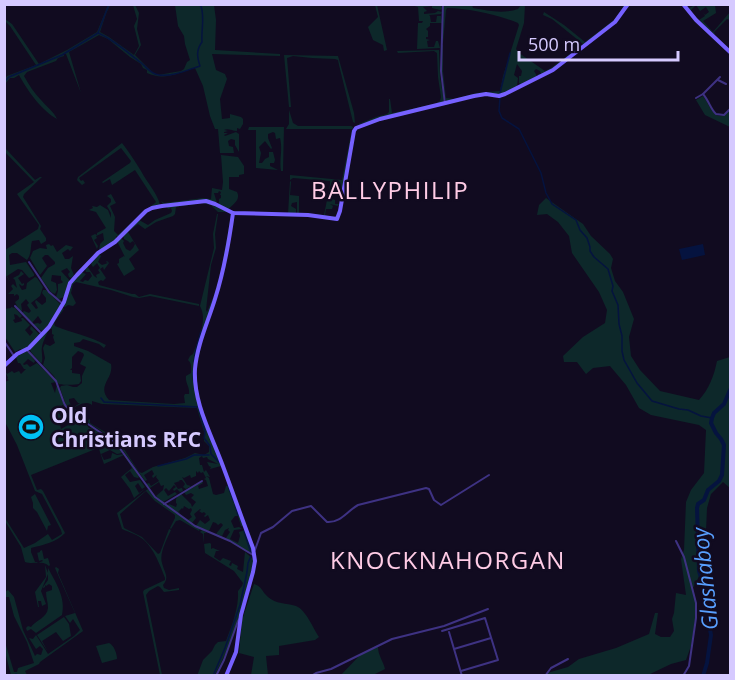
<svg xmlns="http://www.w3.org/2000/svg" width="735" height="680" viewBox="0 0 735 680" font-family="'Open Sans',sans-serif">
	<rect width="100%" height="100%" fill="#110b20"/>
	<g fill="#0d282a">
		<path d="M108 5H110L106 14 100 32 109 37 134 55 139 46 134 26 137 19 133 5H135L139 13 137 29 141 45 135 55 154 74 158 75 181 71 184 69 187 62 190 60 185 44 184 36 178 26 175 5H214L216 20 215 50 280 54V56L212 54 216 70 225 74 227 79 220 99 222 119 230 118V114L241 117 243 119V124L240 129 237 128V131C232 131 228 128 224 130L228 131 224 132V133H228L224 135 225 136 236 132 239 134V152L235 145V140L231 139 228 141 229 146 233 147 234 153H220L218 129H215L210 116 203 86 195 68C178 73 164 81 147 73V70L143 68 141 64 130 57 108 39 99 35 69 52 81 93 66 54H64V56L58 58 56 61 27 72 24 76C29 85 34 93 41 100 47 107 54 112 57 119 42 111 27 90 19 75L14 78H10L5 84V79L7 76 36 65 10 26 5 21V19L12 24 39 64 67 50 97 32Z"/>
		<polygon points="375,5 377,5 387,50 384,51 383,45 373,40 368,27 378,17"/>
		<polygon points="411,5 441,5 442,9 440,10 432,8 432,6 423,7 427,11 424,12 424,14 435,13 438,11 442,12 441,14 429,15 430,16 431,22 436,22 437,16 441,16 442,23 430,23 430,26 426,29 428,31 428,37 426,37 426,39 430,40 427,41 428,47 434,47 436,41 438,41 440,48 417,49 418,23 422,23 423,21 419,21 418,7"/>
		<path d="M444 5H472L473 8C489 11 503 14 518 9L521 5H525L524 23 516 49 519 53 545 71 551 68 583 44 552 19 543 15 544 12 564 25 585 42 615 19 623 7 622 5H626L616 20 551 70 538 76V74H541L540 71 536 69 534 71 537 76 521 84 519 83V76H521L522 71 517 64 514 75 518 78 517 86 500 95 487 93 446 103 442 71V45H443V71L446 98 455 99 476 93 500 91 503 76 519 25 518 23C498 15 468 8 447 8L446 10 443 43H442Z"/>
		<polygon points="695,5 715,5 716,13 703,21 713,32 730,12 730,20 727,19 714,32 715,35 699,20 705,16 703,12 705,15 709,12 706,7 700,11 696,5 690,11 689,8"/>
		<polygon points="439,50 440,77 444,101 442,103 356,125 376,117 387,114 389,112 389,99 390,99 392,113 435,104 440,101 441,97 438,77 437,53 434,51 398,53 397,51"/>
		<polygon points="284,55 338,56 354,113 355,123 353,122 339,65 338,60 335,59 312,58 293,56 287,58 291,107 289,107"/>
		<path d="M703 96C711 106 715 126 730 110V127L705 115 696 100Z"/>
		<polygon points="289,110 293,123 298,126 351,126 353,127 341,194 340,194 341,187 340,182 332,182 331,185 332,183 335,184 334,189 330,189 328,197 335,200 335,204 339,204 338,206 330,204 333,206 332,209 326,209 325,215 328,216 297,213 297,202 292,203 291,206 296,209 296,214 288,214 290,181 291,182 290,195 299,196 299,213 324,215 330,185 330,181 293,178 290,180 290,175 342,180 352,129 286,129 289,124"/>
		<path d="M249 127H284L283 171H281C279 159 283 150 280 138L276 139 275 133 273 132 268 134V138L272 148 271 149 265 141 259 147 261 153 259 163H262L265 159 269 157V152H273L275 160 274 163H270V166L278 170 256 168V130H248Z"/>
		<path d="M122 143C129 152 135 161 141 171 147 183 157 192 160 205L152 207 118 237 116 236V240L99 251 100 244 104 240 103 233 96 236 97 238 94 240 98 246 97 249 91 236 95 234 97 235V233L106 228 96 212 89 210 93 208 92 206 97 207 100 205 108 210 111 218V213L107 206 111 202V199L107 196 111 194 116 203 110 206 115 217 114 231 118 235 143 212 155 203 156 202 135 170 112 185 110 179 103 183 102 182 130 163 131 161 121 148 79 178 81 181 83 180 85 183 82 185 77 180 78 177Z"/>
		<path d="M5 148 35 180 40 177H42L24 194 23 197 41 226 40 229 46 238V241L41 244 39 240 32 241C30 248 32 253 27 260L17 253H12L9 255 10 265 26 262 34 274V276L29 278 22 270 18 269 7 276 11 283 5 274V250L38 229 39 225 17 194 34 182 5 152Z"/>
		<path d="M221 155 238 157 244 166V174L239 175V177H229V189L237 192C241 200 233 204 228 210L219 204V199L221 198V195H220L221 192 219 191 218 193H214L217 203 209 201 163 204 161 201 164 203 203 198 211 199 212 188 222 190 223 182Z"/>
		<path d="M546 198 583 224 591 236 610 254 613 259 611 268 615 281 623 292 634 319 629 337 631 356 640 370 660 391 699 400C709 389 714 376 717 361L730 357V488L723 482 711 494 707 508 706 531 708 559 693 588 697 607 691 646 686 660 671 664 648 675H546L547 673 568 667 579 659 616 648 649 634 655 613H658L655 634 661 637H670L674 631 672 619 674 613 676 593 686 595 681 559 684 550 686 502 691 490 704 473 706 430 699 425 651 415 639 408 626 385 610 366 593 368 586 374 577 362H564L563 356 583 337 605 323 607 310 599 292 572 253 569 236 558 222 547 214 537 215 539 205Z"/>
		<polygon points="206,202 228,212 218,212 211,205 202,203 176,207 175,214 173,216 156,222 145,229 138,224 128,232 139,250 129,259 135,269 124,276 117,264 119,263 119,259 124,256 125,257 117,241 120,238 122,239 124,241 123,243 126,249 130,251 133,248 135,244 133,241 130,243 128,241 124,239 123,235 139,220 148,225 155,220 171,213 172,211 171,208 168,209 167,207"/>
		<path d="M217 214H218L215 234 216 248 211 265 206 310 207 312 214 295 222 265 231 216 230 215H232L226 250 194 372 201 411 221 463V466L210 469 211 467 209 466 207 462 218 464 208 459 207 457 203 458 202 456 199 458 200 465H202L204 472 206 470 210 477 206 476 209 478 213 494 216 495 224 493 226 486 229 485 244 527 241 526 238 516H235L231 521 234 528 239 527 242 529 234 530 230 539 238 543 240 536 239 532 245 530 253 549 252 554 226 538 230 532 228 530 229 528 225 530 222 536 216 534 223 525 221 523 218 525 216 523 213 522 209 531 196 526 200 520 205 524 210 520 208 515 205 517 204 516 206 514 204 512 202 513 199 511 201 510 200 509 194 514 196 518 192 523 188 520 192 517 190 514 192 510 191 508 189 509 184 506 183 509 182 508 178 512 180 513H178L168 506 169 504 176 507 177 504 176 503V499L178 496 166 503 181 494 191 504 192 507 196 502 191 498 194 495 191 493 186 495 184 492 202 482 203 483 198 486 199 489 208 486 206 480 204 479 206 478 203 472 201 473 199 471 198 473 196 471V476L191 478 190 475 184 478 182 477 187 485 191 486 186 489 183 487 185 484 182 480H179L180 481 174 483 178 489 182 488 183 491 180 492 177 489 174 491 173 489 176 487 174 485 169 491 166 488 164 490 168 496 175 492 177 494 163 502 156 496 163 490 164 485 161 486 159 482 150 488 146 484 149 483 151 486 159 481 156 477 157 475 153 478 152 476 154 474 152 470 144 475 147 480 145 481 117 442 97 428 70 413 72 411 76 409 83 415 81 419 83 418 89 420 90 419V423L110 435 123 448 129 445 124 449 139 472 142 473 153 467 185 458 195 453 204 455 209 452V446L204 441V432L197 408 102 404 92 401V405C85 400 78 406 71 409L80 403H78L74 398 69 399V401L72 407 67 408 60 388 61 386 67 385 73 387H77L82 383V376L86 367 80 364 84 355 83 353 78 351 72 357V368L70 370H72V373L80 374 81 381 79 384C76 385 61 385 59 384 56 382 56 378 53 375 50 372 46 368 43 365L45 358 43 348 45 344 50 346 55 343 53 337 54 335 52 334V329L50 328C47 333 43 341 42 347 41 352 43 357 42 362L41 363 31 352 30 349 62 308 64 309 54 323 55 326C72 333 90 336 106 345L104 348 99 344 83 339 80 342 74 343V346L88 351 111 364C114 379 96 385 109 400L174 404 185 403 184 396 185 394H189C190 387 185 383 186 376L191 373C191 369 192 363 188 360L190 356 193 354C198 340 208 320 200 306L214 248 213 234Z"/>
		<polygon points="49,244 51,246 53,245 57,252 66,245 73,247 70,251 68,249 62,253 65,259 69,259 73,256 71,268 74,275 71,278 69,277 68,274 70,272 67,268 61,271 70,281 64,297 59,299 56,297 58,291 58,284 62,283 63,282 61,280 61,276 52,275 51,281 56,283 57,290 55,294 51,292 41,278 48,268 55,264 55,262 48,255 45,255 42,258 47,266 40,275 30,258 33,251 40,248 47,249 46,245"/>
		<polygon points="99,254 101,256 98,262 102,265 108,263 106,262 107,261 109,263 104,270 103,267 100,269 106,278 103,281 101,280 98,282 99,285 132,294 135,294 139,297 150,294 199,304 199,306 150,296 139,298 133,297 111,290 76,282 73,284 71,293 76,303 73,306 68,305 65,307 63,306 70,285 81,272 86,274 80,281 83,282 85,280 88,281 92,276 90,272 86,272 85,269 87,266 94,276 97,278 96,275 100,273 98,270 100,268 97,263 93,267 91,264"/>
		<polygon points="21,271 24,274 18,278 22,284 24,283 24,285 22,286 19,284 20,287 22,290 26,289 27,283 35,277 37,278 43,287 40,296 31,303 36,309 38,308 35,302 36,300 42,305 46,302 46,298 42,293 43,290 46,290 60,304 60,307 49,324 42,331 33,324 38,323 40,324 42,322 38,316 32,323 22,313 24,311 29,313 31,311 27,305 29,303 26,299 21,304 22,310 21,312 17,306 15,302 19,299 19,296 17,294 14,296 14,294 8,294 13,289 11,286 13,284 17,288 15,280 13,278 19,275"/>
		<polygon points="11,307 15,308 22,316 20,318 17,315 14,314 15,319 13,320 15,323 22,321 21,318 23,318 30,325 25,330 30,336 33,332 30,329 31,326 40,335 28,348 22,350 20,349 15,352 5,337 4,309 11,308"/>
		<path d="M25 352H28L35 361 34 363 28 359 23 364 24 365 27 364 30 367 37 363 56 382 51 383 55 393 57 384 66 411 63 405H62V408L58 409 60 416 68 414 72 417 68 419 65 416 63 417V421L65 422 60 424 61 429 70 424V422L76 419 86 424 89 428H92L98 432 100 439 98 441 106 445 108 444 100 433 115 443 122 452V453L117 454 110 450 101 454 104 460 111 458 112 453 117 455 125 454 139 477 138 478 134 477 130 471 125 475 130 482 140 480 145 487 142 489 138 483 135 486 139 493 146 488 134 498 130 489 121 477 132 468 124 455 104 464 99 449 98 448 31 475 37 490 41 489 43 491 65 533C57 542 43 545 31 548V552L35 562H37L38 563 43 561 42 560 39 561 37 552V553L40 552V551L42 550 44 559 48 558 50 565 49 566C42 560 33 565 25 562L21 547 5 521V518L24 548 35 543 48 534 52 540 62 534 61 530 42 494 35 491 17 445 5 422V388L6 387 5 382 9 380 7 379 8 378 5 371 7 374 12 371 14 373 19 371 21 374 26 369H24L20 363H18L16 357Z"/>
		<path d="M148 489 155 498 200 529 199 531 180 520 176 521 171 529 170 528 175 518V515L155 501 146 491 120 514 124 528 142 537 158 554 160 553 169 529 171 530C167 539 159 553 162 563 164 572 170 577 163 585L164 588 169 590 179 588V590L164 592 160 587 158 586 149 591 146 595 162 675H160L143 592 144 590 165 580V578C160 565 154 549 144 540 138 535 129 532 122 529L117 513Z"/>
		<polygon points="35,494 51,525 48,526 47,531 37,512 33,508 33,503 31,497"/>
		<path d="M202 530 207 533H204V544L210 543 211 544V549L213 548 220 551H216L214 557 220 561 223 558 231 561 229 565 231 566 232 563 238 566 237 569 243 572 245 552 254 560C246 599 234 640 215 675L197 676 203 660 212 651 215 645 218 642 226 641C232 625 239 608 238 591L242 586 243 583 234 571 205 553 203 534 200 532Z"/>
		<path d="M45 565 48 573V568C56 583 66 598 62 615L36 633 31 629 27 631 26 628 28 626 31 627C36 620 47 618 48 608 48 602 46 598 46 592L52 590V586L49 584 46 586 45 585V587L43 588V587L48 580V574L41 591 46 604 42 606 41 601H38L39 607H38L35 592 46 577Z"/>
		<polygon points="56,567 59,569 58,573 83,631 40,662 39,664 25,671 27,675 11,675 5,652 5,642 14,672 17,672 18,668 34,663 27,642 14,616 9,597 5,597 5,592 8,590 14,597 23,630 35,656 37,654 41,655 43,649 40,646 36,649 29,638 33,639 36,635 48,654 74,636 80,630 73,619 70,623 65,616 75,613 55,568"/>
		<path d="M254 584C262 586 262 592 268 597 276 604 286 603 296 606 306 610 313 628 319 637L315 640 279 646V655L266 656 268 675H251L254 657 239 653 242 620Z"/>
		<polygon points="64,617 69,624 71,636 63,641 56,632 42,641 48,652 37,635"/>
		<path d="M109 643C114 645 117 654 117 659L102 663 96 646Z"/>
		<path d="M378 647C378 655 383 661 385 669L373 675 340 676 362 653Z"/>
	</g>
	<polygon fill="#05133f" points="703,244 705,255 682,260 679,249"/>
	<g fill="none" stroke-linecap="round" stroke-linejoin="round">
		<g stroke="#05133f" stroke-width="1.5">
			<path d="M98 33C113 39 127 52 140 62 147 67 150 74 159 75 172 77 187 70 200 66 197 57 196 50 202 42 201 30 205 18 201 6L197 4"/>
			<polyline points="4,82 9,77 62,55 98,33 109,4"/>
			<polyline points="500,93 510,53"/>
			<polyline points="500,97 499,111 502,118 519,129 541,173 546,193 552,204 576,220 580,230 587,238 590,247 590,251 594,257 608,269 613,286 612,291 618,305 619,324 622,336 622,351 624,360 637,383 652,401 679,409 688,410 701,416 712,418"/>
			<polyline points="194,362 195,353 201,331"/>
			<polyline points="193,373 194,383"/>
			<polyline points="101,398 104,402 198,407"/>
			<polyline points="199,409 205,432 204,438 210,446 211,454 220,463"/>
			<polyline points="158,466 186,459 194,455 209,455"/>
			<polyline points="228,486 234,502"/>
			<polyline points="235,505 238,515"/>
			<polyline points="244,531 251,553"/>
			<polyline points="16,674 16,676"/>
			<polyline points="213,676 225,648 240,605 247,572 248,563 251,556"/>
		</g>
		<polyline stroke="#05133f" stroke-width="4" points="703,676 707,663 711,635 707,614 708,602 699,571 697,508 698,504 704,500 708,490 719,481 722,475 724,445 721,439 716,433 711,423 712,418 714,413 724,404 730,390"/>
		<g stroke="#3e3283" stroke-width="2">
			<polyline points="443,4 441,71 445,104"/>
			<polyline points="718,80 726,84"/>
			<path d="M703 94C709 101 711 110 716 114L724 115 730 109"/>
			<polyline points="696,98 703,94 720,77"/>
			<polyline points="29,262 49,292 63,304"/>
			<polyline points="15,306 42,334"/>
			<polyline points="4,341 14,356"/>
			<polyline points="27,350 56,381 64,403 70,414 85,422 116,443 155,497 195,526 230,541 253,555"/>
			<polyline points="164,504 202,481"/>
			<polyline points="676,541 684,557 696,603 696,618 689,666 683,676"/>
			<path d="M254 550H255L261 533 273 527 292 511 311 506 327 522C341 523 347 511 358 505L426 488 429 489 434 500 441 505 489 475"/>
			<polyline points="442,631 485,618 498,660 461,671"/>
			<polyline points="449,632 462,676"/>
			<polyline points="454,649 491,638"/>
			<polyline points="216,676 224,660 238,621 240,618"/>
			<polyline points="311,676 316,673 331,669 392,639 444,626 488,609"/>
			<polyline points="545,676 551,668 568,659"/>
		</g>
		<g stroke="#7661ff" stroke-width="4">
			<polyline points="683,4 696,20 730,52"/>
			<polyline points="4,366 17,354 29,348 49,327 64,302 70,283 77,275 98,253 115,242 146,211 152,208 162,206 206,201 215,204 233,213 308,215 337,219 340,211 354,131 356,128 380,119 474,96 486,94 499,96 505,94 553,70 615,22 628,4"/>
			<path d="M226 676 236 652 241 615 253 572 255 561 253 548C242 519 232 490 221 461 210 432 193 401 195 369 197 345 208 322 215 299 224 271 229 242 233 213"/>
		</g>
	</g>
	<defs>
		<symbol id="stadium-disc" viewBox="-11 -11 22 22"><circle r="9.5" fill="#00c0f5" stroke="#110b20"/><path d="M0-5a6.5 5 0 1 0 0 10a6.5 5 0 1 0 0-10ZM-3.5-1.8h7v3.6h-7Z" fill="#111"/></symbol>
	</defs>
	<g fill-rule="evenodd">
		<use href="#stadium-disc" x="16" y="412" width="30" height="30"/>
	</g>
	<g text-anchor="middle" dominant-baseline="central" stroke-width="5" stroke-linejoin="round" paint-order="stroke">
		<g font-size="21" font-weight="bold" fill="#d6caff" stroke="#110b20" text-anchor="start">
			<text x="51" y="415">Old<tspan x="51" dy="24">Christians RFC</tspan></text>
		</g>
		<g font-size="22" font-style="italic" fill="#589fff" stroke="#110b20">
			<text transform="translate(704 579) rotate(-96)">Glashaboy</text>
		</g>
		<g font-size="24" letter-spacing="1.5" fill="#ffcce6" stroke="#110b20">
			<text x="390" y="189">BALLYPHILIP</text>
			<text x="448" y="559">KNOCKNAHORGAN</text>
		</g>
	</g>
	<rect width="735" height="680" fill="none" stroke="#d6caff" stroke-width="12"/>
	<path d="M519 51v9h159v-9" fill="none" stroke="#d6caff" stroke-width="3"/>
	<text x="528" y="51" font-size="18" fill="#d6caff" stroke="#110b20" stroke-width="4.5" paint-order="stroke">500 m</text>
</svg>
